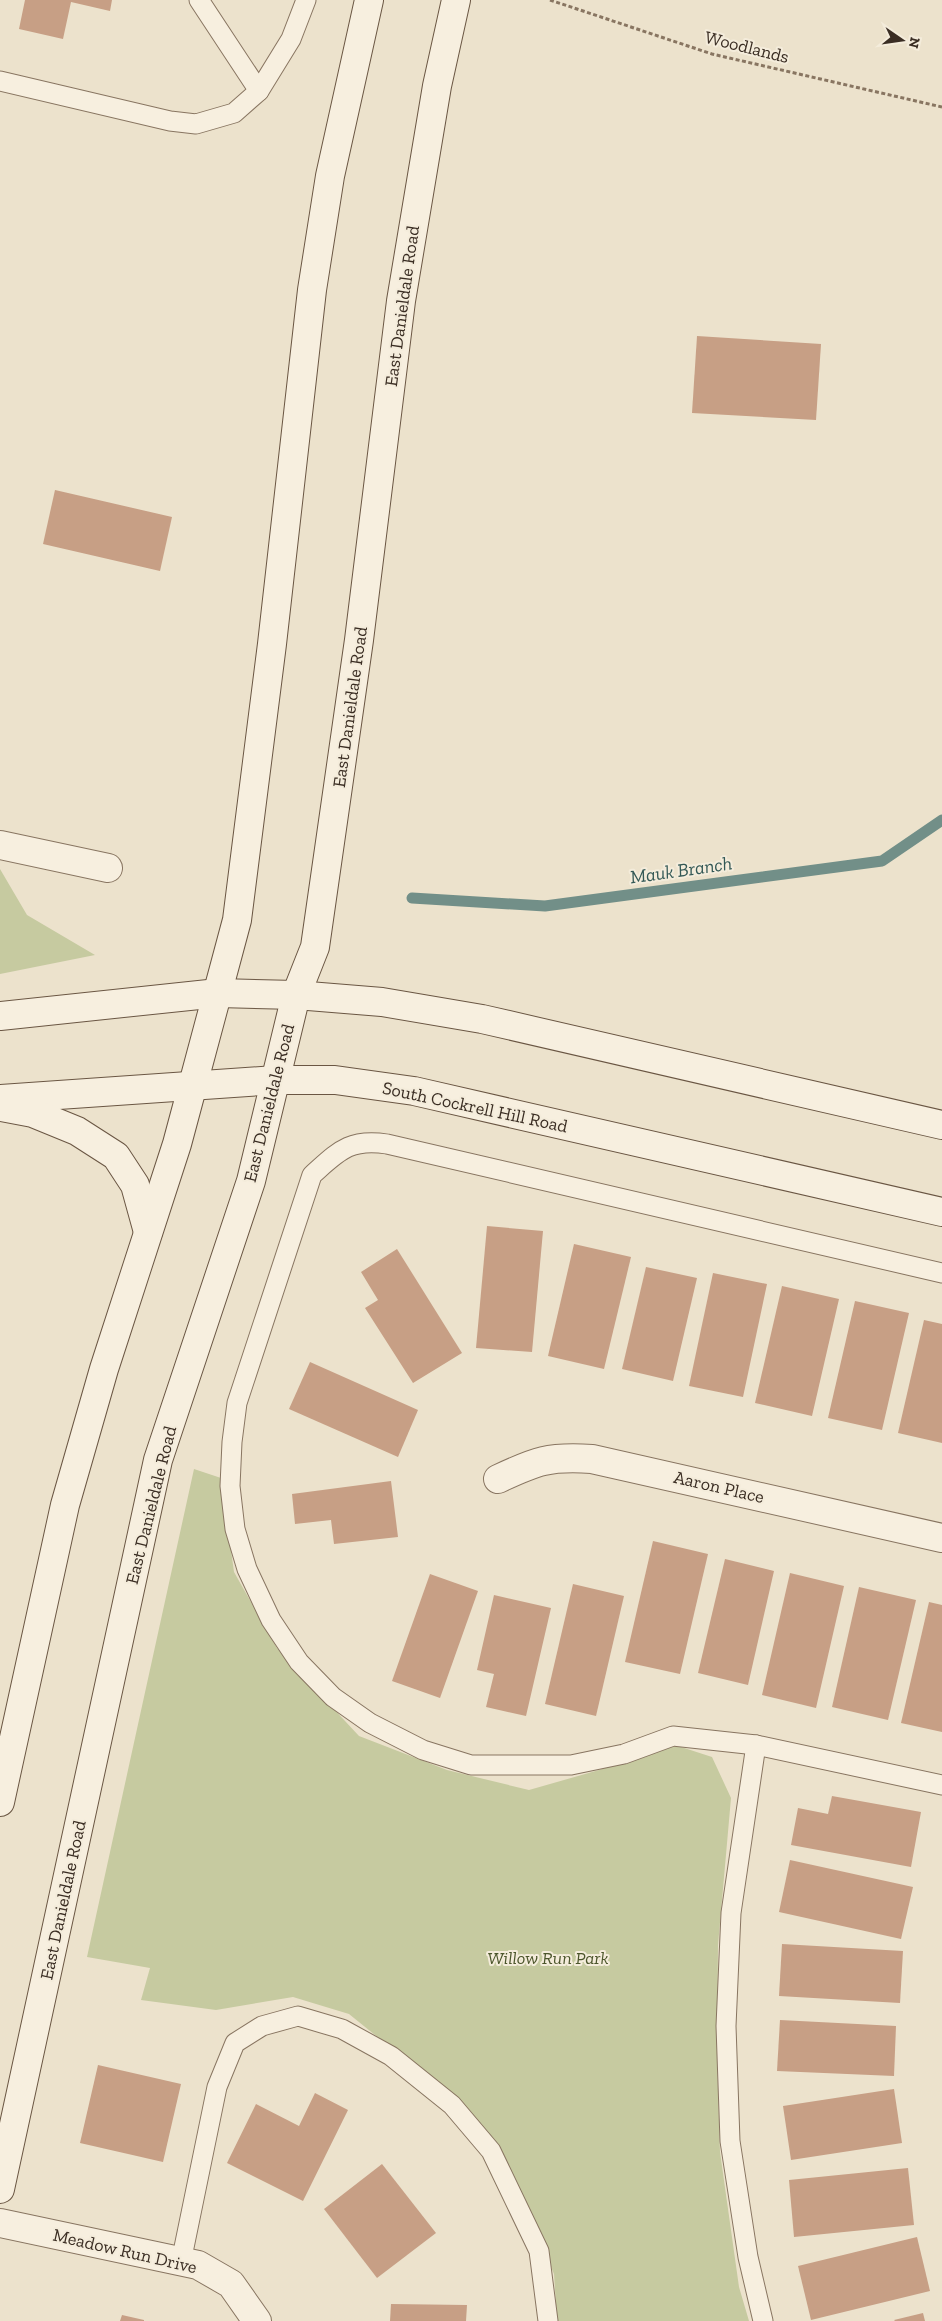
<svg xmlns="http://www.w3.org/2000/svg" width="942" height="2321" viewBox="0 0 942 2321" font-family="'Zilla Slab',serif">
	<rect width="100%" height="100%" fill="#ece2cc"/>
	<g fill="#c6caa0">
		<polygon points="0,869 27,915 95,955 0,974"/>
		<polygon points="194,1469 221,1478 234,1572 277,1648 359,1736 447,1770 529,1790 599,1770 675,1745 712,1757 731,1798 718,1945 717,2059 720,2152 739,2287 749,2321 557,2321 554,2274 514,2179 406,2060 349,2014 293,1997 216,2010 141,2000 150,1968 87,1957"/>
	</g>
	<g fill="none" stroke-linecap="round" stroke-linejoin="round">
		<polyline stroke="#728f88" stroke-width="11" points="412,898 545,906 882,861 942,820"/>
	</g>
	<g fill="#c79f85">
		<polygon points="25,0 112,0 110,11 71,2 63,39 19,29"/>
		<polygon points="697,336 821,344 816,420 692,413"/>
		<polygon points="55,490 172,517 160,571 43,544"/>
		<polygon points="487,1226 543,1231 532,1352 476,1348"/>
		<polygon points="574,1244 631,1257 604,1369 548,1356"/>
		<polygon points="397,1249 462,1353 413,1383 365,1308 378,1300 361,1272"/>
		<polygon points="646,1267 697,1278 673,1381 622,1369"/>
		<polygon points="713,1273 767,1284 743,1397 689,1386"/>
		<polygon points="782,1286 839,1299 812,1416 755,1403"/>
		<polygon points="855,1301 909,1313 882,1430 828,1418"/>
		<polygon points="924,1320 942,1324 942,1443 898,1433"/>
		<polygon points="310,1362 418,1410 398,1457 289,1409"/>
		<polygon points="391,1481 398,1537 334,1544 331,1520 295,1524 292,1494"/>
		<polygon points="653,1541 708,1554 680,1674 625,1662"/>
		<polygon points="725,1559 774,1571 748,1685 698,1673"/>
		<polygon points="790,1573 844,1586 816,1708 762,1695"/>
		<polygon points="430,1574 478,1591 440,1698 392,1681"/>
		<polygon points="573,1584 624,1596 596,1716 545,1704"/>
		<polygon points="859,1587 916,1600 888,1720 832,1707"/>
		<polygon points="494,1595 551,1608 526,1716 486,1707 494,1674 477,1670"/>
		<polygon points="929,1602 942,1605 942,1732 901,1723"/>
		<polygon points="832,1796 921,1812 911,1867 791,1845 798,1808 828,1814"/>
		<polygon points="790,1860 913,1887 901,1939 779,1912"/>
		<polygon points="782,1944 903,1951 900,2003 779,1996"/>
		<polygon points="780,2020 896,2026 894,2076 777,2071"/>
		<polygon points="98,2065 181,2084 163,2162 80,2143"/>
		<polygon points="894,2089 902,2143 791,2160 783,2106"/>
		<polygon points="315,2093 348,2110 303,2201 227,2163 256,2104 299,2126"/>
		<polygon points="382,2164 436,2233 377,2278 324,2209"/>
		<polygon points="908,2168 914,2225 794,2237 789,2180"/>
		<polygon points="917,2237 930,2291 811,2320 798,2266"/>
		<polygon points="391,2304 467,2305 466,2321 390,2321"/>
		<polygon points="923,2313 925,2321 895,2321 894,2320"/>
		<polygon points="122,2315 144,2320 144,2321 120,2321"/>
	</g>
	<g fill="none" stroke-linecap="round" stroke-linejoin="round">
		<defs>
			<g id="lane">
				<polyline points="199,0 259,91"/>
				<polyline points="0,81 170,121 196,124 234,113 259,91 291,39 306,0"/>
				<path d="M942 1273 387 1144C349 1138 338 1152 312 1175L237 1403 232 1442 230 1486 235 1529 247 1569 271 1620 299 1662 333 1697 370 1723 423 1750 471 1765H571L624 1754 673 1736 756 1745 942 1785"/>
				<polyline points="756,1745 731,1913 726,2026 730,2141 748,2257 763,2321"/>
				<polyline points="181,2262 217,2087 235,2043 262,2026 298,2016 342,2029 391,2056 452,2105 491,2151 539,2251 548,2321"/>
			</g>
			<g id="street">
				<polyline points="0,845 108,868"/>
				<path d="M498 1479C536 1461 549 1456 592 1459L942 1538"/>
				<polyline points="0,2223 198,2265 231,2284 257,2321"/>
			</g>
			<g id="secondary">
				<polyline points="0,1016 218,993 296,995 382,1002 482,1019 942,1125"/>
				<polyline points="0,1099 276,1080 335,1080 414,1091 942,1212"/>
				<polyline points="1,1107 33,1113 77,1131 116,1156 135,1185 148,1232"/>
				<polyline points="0,1802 65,1505 104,1369 177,1144 237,920 272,644 312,290 330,176 369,0"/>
				<polyline points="0,2189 158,1460 251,1181 296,995 315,947 359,640 401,301 437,86 456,0"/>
			</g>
		</defs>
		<use href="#lane" stroke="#887561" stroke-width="21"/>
		<use href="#street" stroke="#887561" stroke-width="30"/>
		<use href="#secondary" stroke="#6a5643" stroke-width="30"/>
		<polyline stroke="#887561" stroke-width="3" stroke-dasharray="4 2.5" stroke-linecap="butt" points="550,0 712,54 942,107"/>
		<use href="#lane" stroke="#f7efdf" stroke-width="19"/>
		<use href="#street" stroke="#f7efdf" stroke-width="28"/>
		<use href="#secondary" stroke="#f7efdf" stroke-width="28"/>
	</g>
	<g text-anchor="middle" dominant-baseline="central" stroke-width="4" stroke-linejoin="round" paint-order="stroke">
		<g font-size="18" fill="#3a2d23" stroke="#f4ecdb">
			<text transform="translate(747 47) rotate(14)">Woodlands</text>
			<text transform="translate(402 306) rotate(-82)">East Danieldale Road</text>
			<text transform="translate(350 707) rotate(-82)">East Danieldale Road</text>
			<text transform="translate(269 1103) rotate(-76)">East Danieldale Road</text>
			<text transform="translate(475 1107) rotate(12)">South Cockrell Hill Road</text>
			<text transform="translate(719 1487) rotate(13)">Aaron Place</text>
			<text transform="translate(151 1505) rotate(-76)">East Danieldale Road</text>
			<text transform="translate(63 1900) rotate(-78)">East Danieldale Road</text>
			<text transform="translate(125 2251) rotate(13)">Meadow Run Drive</text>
		</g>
		<g font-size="18" font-style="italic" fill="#4b552b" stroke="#f4ecdb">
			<text x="548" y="1958">Willow Run Park</text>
		</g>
		<g font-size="19" font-style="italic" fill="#335855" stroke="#f4ecdb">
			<text transform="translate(681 870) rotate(-8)">Mauk Branch</text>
		</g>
	</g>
	<g transform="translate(902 40) rotate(103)" stroke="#f4ecdb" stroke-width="4" paint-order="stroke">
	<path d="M0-4L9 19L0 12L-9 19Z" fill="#3a2d23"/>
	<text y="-8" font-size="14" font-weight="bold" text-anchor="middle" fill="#3a2d23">N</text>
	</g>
</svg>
